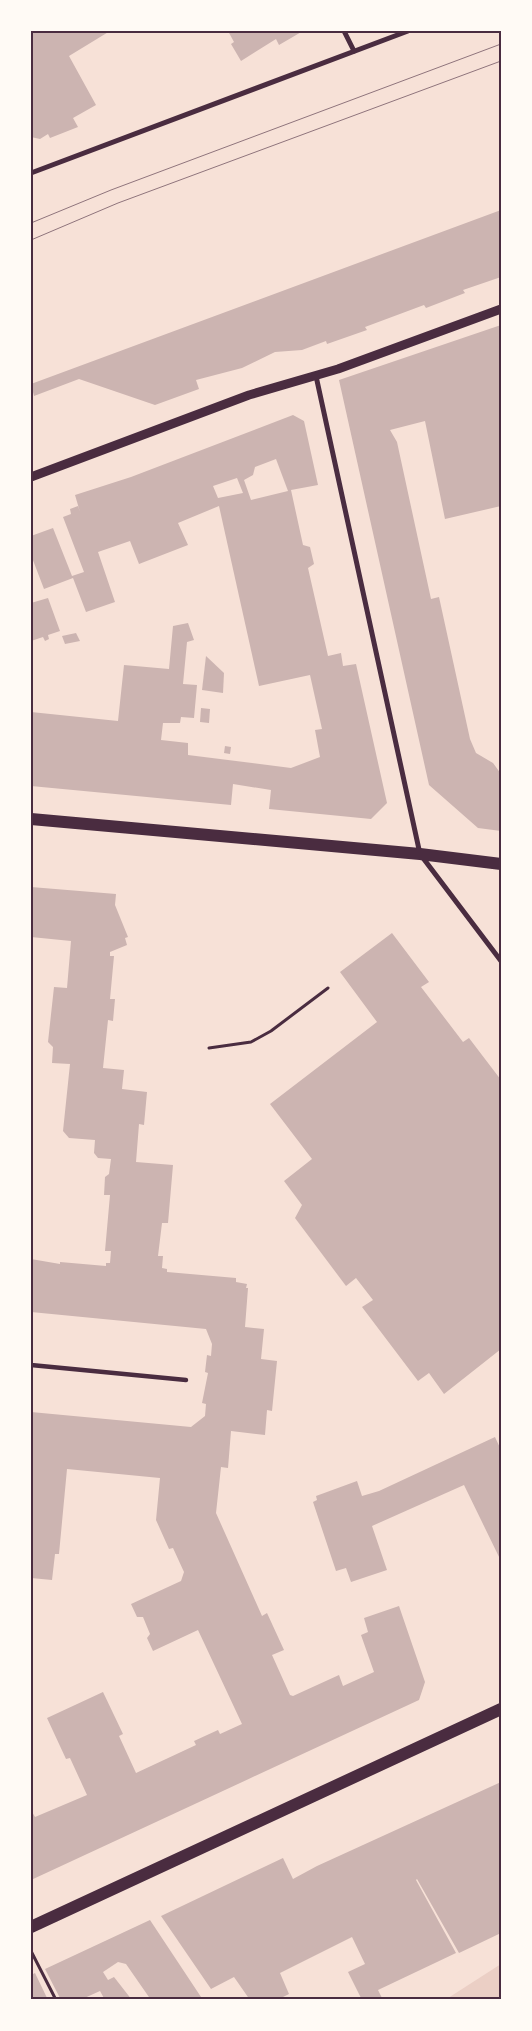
<svg xmlns="http://www.w3.org/2000/svg" width="532" height="2031" viewBox="0 0 532 2031" font-family="'PT Sans Narrow',sans-serif">
	<rect width="100%" height="100%" fill="#f7e1d7"/>
	<polygon fill="#ebcfc5" points="501,1964 501,2000 445,2000"/>
	<g fill="#ccb4b1" fill-rule="evenodd">
		<polygon points="31,31 110,31 69,56 96,105 73,118 78,127 50,138 48,134 40,139 31,137"/>
		<polygon points="228,31 303,31 279,45 276,39 241,61 231,44 234,42"/>
		<polygon points="501,210 501,277 463,290 465,293 426,308 424,305 365,327 367,330 327,344 326,341 302,350 275,352 242,368 196,380 199,389 155,405 79,379 34,396 31,384"/>
		<polygon points="501,325 501,506 445,519 425,421 390,430 397,442 431,599 439,597 470,739 476,753 493,763 501,774 501,831 478,828 429,785 339,380"/>
		<path d="M293 415 304 421 318 485 291 490 303 545 310 547 314 564 308 568 328 656 341 653 343 666 356 664 387 803 371 819 269 809 271 790 233 784 231 805 31 786V712L118 721 124 665 169 669 173 626 188 623 194 640 187 642 183 684 197 685 194 718 181 717 180 723H163L161 740 188 743V755L291 768 320 757 315 730 322 729 310 675 259 686 219 506 178 523 188 545 139 564 130 541 98 552 115 602 86 612 73 578 44 589 31 555V536L53 528 72 576 84 572 63 517 71 514 70 509 78 506 80 512 75 495 131 477ZM276 459 288 491 251 500 244 480 253 475 255 467ZM237 478 243 493 218 498 213 486Z"/>
		<polygon points="48,598 60,631 48,635 49,639 45,641 43,637 31,641 31,603"/>
		<polygon points="76,633 80,641 65,644 62,636"/>
		<polygon points="206,656 224,673 223,693 202,690"/>
		<polygon points="201,708 210,709 209,723 200,722"/>
		<polygon points="225,746 231,747 230,754 224,753"/>
		<polygon points="31,887 116,894 115,905 128,937 125,938 127,945 110,952 110,956 114,956 110,999 115,999 113,1021 108,1020 103,1068 124,1070 122,1089 147,1092 144,1125 139,1124 136,1162 173,1165 168,1223 162,1223 158,1256 163,1256 162,1268 167,1269 167,1272 236,1278 236,1282 247,1284 246,1288 248,1288 245,1327 264,1329 261,1359 277,1361 272,1411 267,1410 265,1435 231,1431 228,1468 221,1467 216,1513 262,1616 267,1613 284,1650 272,1655 290,1695 293,1696 339,1675 343,1686 374,1672 361,1635 368,1632 364,1618 399,1606 425,1682 419,1700 31,1880 31,1810 35,1817 87,1795 70,1758 66,1759 47,1718 103,1692 123,1734 119,1736 136,1773 196,1745 194,1741 218,1730 220,1734 242,1724 198,1630 153,1651 147,1638 150,1634 143,1617 137,1617 131,1604 181,1581 184,1572 173,1548 169,1549 156,1520 160,1478 67,1469 59,1554 55,1554 52,1580 31,1578 31,1412 191,1427 205,1416 206,1404 202,1403 208,1373 205,1372 207,1355 211,1356 212,1344 206,1329 31,1312 31,1259 60,1264 60,1262 106,1266 106,1263 110,1263 111,1251 105,1251 110,1195 104,1195 105,1177 109,1174 111,1159 98,1158 94,1153 95,1140 69,1138 63,1131 70,1064 52,1063 53,1047 48,1042 54,987 67,988 71,941 31,937"/>
		<polygon points="392,933 429,982 421,987 463,1042 469,1038 501,1080 501,1349 444,1394 429,1373 418,1381 362,1307 373,1300 356,1278 346,1286 295,1218 302,1205 284,1181 312,1159 270,1104 377,1022 340,972"/>
		<polygon points="495,1437 501,1450 501,1561 464,1485 372,1526 387,1570 351,1582 346,1568 336,1571 313,1502 317,1500 316,1496 357,1481 362,1496 379,1491"/>
		<polygon points="501,1782 501,1933 459,1953 417,1879 416,1880 456,1953 378,1990 383,2000 362,2000 348,1972 365,1964 352,1937 280,1973 289,1994 277,2000 250,2000 234,1977 211,1989 161,1916 283,1858 293,1879 317,1866"/>
		<polygon points="150,1920 203,2000 151,2000 126,1964 118,1962 103,1972 108,1980 114,1977 132,2000 105,2000 100,1991 80,2000 61,2000 45,1969"/>
		<polygon points="35,1973 48,2000 31,2000 31,1975"/>
	</g>
	<g fill="none" stroke-linecap="round" stroke-linejoin="round">
		<g stroke="#4a2c40" stroke-width="3">
			<polyline points="209,1048 251,1042 271,1031 328,988"/>
			<polyline points="31,1951 56,2000"/>
		</g>
		<polyline stroke="#4a2c40" stroke-width="4.5" points="31,1365 186,1380"/>
		<g stroke="#4a2c40" stroke-width="5">
			<polyline points="344,31 354,51"/>
			<polyline points="31,173 408,31"/>
			<polyline points="316,376 420,854 501,961"/>
		</g>
		<polyline stroke="#4a2c40" stroke-width="9" points="31,477 249,395 338,369 501,309"/>
		<g stroke="#4a2c40" stroke-width="12">
			<polyline points="31,819 420,854 501,864"/>
			<polyline points="31,1927 501,1709"/>
		</g>
		<g stroke="#8f747c" stroke-width="1">
			<polyline points="31,223 111,190 501,44"/>
			<polyline points="31,240 118,203 501,61"/>
		</g>
	</g>
	<rect width="532" height="2031" fill="none" stroke="#fffaf5" stroke-width="65"/>
	<rect x="32" y="32" width="468" height="1966" fill="none" stroke="#4a2c40" stroke-width="2"/>
</svg>
